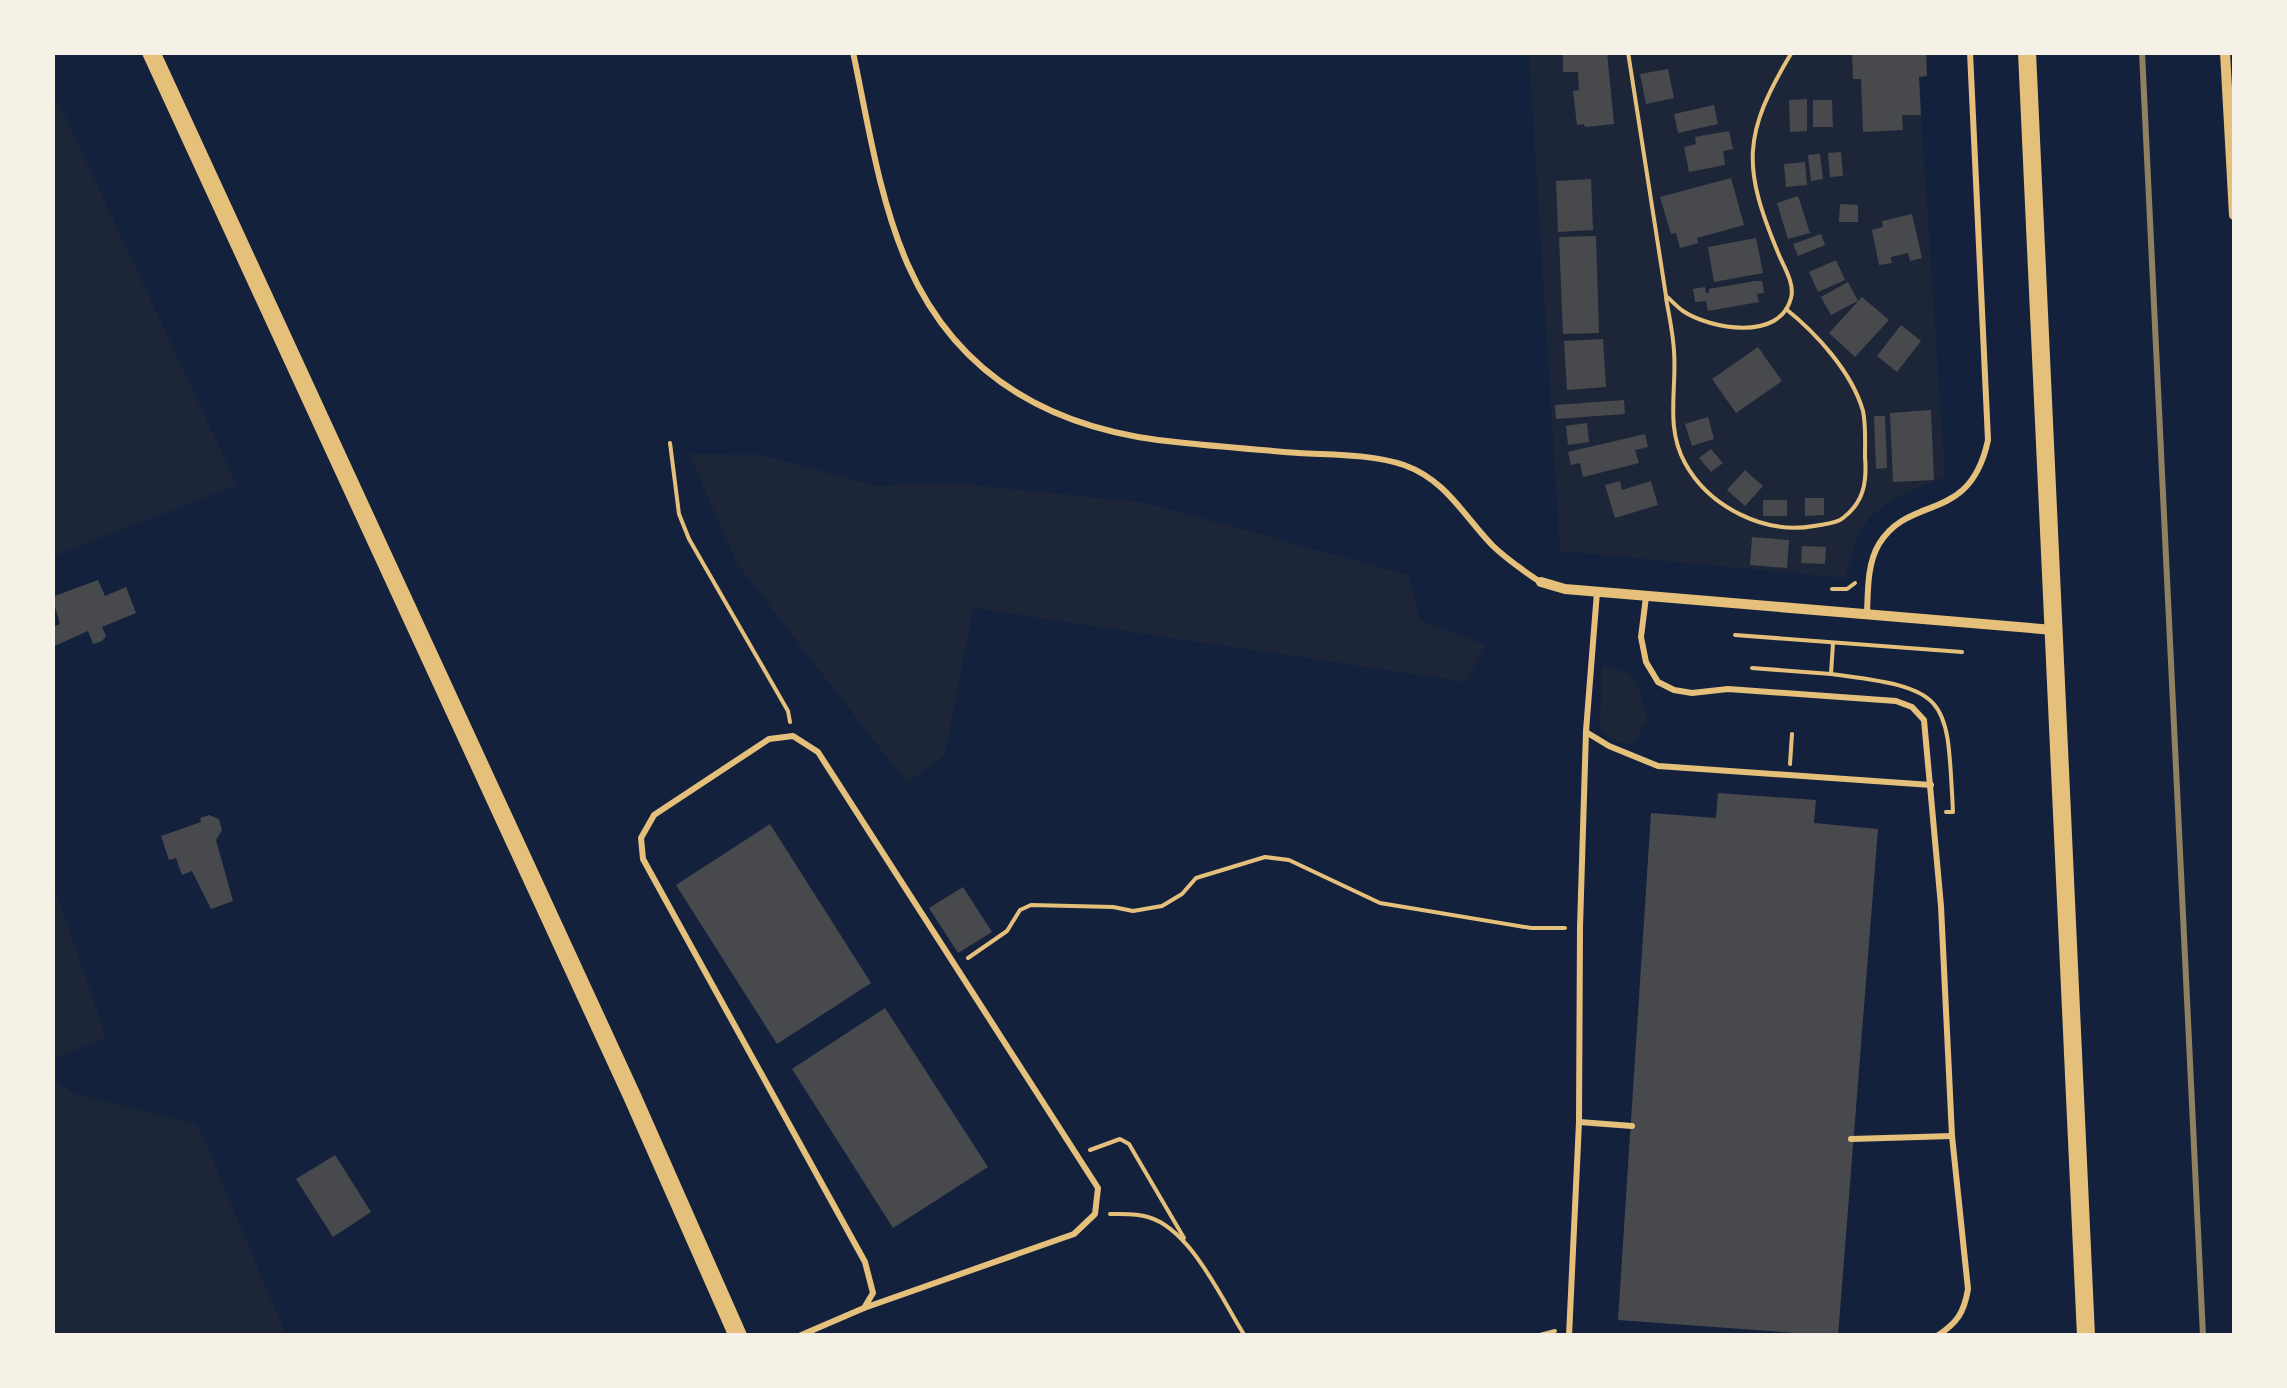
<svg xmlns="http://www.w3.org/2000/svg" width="2287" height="1388" viewBox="0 0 2287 1388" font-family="Poppins,sans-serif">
	<rect width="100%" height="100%" fill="#14213d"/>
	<g fill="#1d2539">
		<path d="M1529 53H1926L1927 76 1919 77 1921 115 1945 477C1915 489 1876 501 1860 532 1853 545 1850 563 1845 578L1560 551Z"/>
		<polygon points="58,101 237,485 53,556 52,103"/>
		<polygon points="689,454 763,455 875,486 954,483 1147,503 1408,575 1420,620 1486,645 1466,682 973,608 945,755 907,783 738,565"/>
		<path d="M1602 667C1641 668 1637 689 1648 721L1632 744 1618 742 1600 730Z"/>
		<polygon points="53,883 106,1037 53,1059 52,1059"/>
		<polygon points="52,1077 74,1094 198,1125 286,1335 53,1335"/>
	</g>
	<g fill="#48494c">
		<polygon points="1563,52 1607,52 1614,124 1585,127 1584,124 1577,125 1573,91 1579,90 1578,72 1563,72"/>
		<polygon points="1852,52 1926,52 1927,76 1919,77 1921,115 1902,115 1903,130 1863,132 1861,79 1853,79"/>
		<polygon points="1668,69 1674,98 1646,104 1640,74"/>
		<polygon points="1807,99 1807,131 1790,132 1789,100"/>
		<polygon points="1813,100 1832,100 1833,127 1813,127"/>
		<polygon points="1714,105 1718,124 1678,133 1674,114"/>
		<polygon points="1729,131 1733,149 1723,151 1725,165 1689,172 1684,147 1696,144 1695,137"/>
		<polygon points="1841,152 1843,176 1830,177 1828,153"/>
		<polygon points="1820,154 1823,179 1811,181 1808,155"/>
		<polygon points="1805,162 1807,185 1786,187 1784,164"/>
		<polygon points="1731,178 1744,225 1697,238 1698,243 1680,248 1676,233 1671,234 1660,197"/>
		<polygon points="1591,179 1593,230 1558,232 1556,181"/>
		<polygon points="1798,196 1810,233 1788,239 1777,203"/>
		<polygon points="1840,204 1858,205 1858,222 1839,222"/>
		<polygon points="1912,214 1922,258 1910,261 1908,253 1891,257 1892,263 1879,265 1872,230 1883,227 1882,221"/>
		<polygon points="1821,234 1825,245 1798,256 1793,244"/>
		<polygon points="1596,236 1599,333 1563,334 1559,237"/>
		<polygon points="1756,238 1763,273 1714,282 1708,247"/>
		<polygon points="1836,260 1845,280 1818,292 1809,272"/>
		<polygon points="1755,281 1762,281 1764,293 1757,294 1759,302 1708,311 1706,301 1695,302 1693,289 1705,287 1706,293 1709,293 1709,289"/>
		<polygon points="1848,282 1858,301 1831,315 1821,297"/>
		<polygon points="1862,297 1889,320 1855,357 1829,333"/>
		<polygon points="1901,325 1921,341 1897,372 1877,356"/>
		<polygon points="1603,339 1606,387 1567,390 1564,341"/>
		<polygon points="1758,347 1782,381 1736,413 1712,379"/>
		<polygon points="1624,400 1625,414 1556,419 1555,405"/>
		<polygon points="1931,410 1934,480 1893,482 1890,413"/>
		<polygon points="1874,416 1885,416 1887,468 1876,469"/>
		<polygon points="1708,417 1714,439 1692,446 1685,424"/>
		<polygon points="1587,423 1589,442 1568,445 1566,426"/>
		<polygon points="1645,434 1648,447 1635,450 1639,463 1583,477 1580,463 1571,465 1568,452"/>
		<polygon points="1711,449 1723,463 1711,472 1699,458"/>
		<polygon points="1745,470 1763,486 1745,506 1727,490"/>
		<polygon points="1620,481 1622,490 1651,481 1658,505 1615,518 1605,485"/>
		<polygon points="1805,498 1824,498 1824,515 1805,516"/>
		<rect x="1763" y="500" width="24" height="16"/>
		<polygon points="1752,537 1789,540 1787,568 1750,565"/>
		<polygon points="1802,546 1826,547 1825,564 1801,563"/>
		<polygon points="98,580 105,596 126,587 136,613 102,627 106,636 102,641 93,644 88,631 52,647 52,627 60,624 52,597"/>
		<polygon points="1718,793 1816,800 1814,823 1878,829 1838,1336 1618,1320 1651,813 1716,818"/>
		<polygon points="209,815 219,819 222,830 216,840 233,901 211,909 192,871 182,875 176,858 169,860 161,836 201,822 200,818"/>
		<polygon points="770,824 871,983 777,1044 676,885"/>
		<polygon points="963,887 992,932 958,953 929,908"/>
		<polygon points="885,1008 988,1167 893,1228 792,1069"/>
		<polygon points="335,1155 371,1212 333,1237 296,1179"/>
	</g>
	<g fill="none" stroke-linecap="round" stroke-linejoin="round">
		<g stroke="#e5c07b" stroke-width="4">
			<path d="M1628 52 1666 296C1671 300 1677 307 1683 311 1710 329 1780 342 1791 298 1795 284 1784 267 1779 255 1742 167 1742 135 1792 52"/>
			<path d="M1666 298C1669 315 1673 333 1674 351 1677 389 1665 427 1685 463 1709 507 1765 535 1814 526 1824 524 1836 524 1843 518 1864 502 1867 482 1865 457 1865 443 1866 425 1863 411 1852 372 1816 333 1786 309"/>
			<polyline points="670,443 679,514 689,539 788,711 790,722"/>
			<polyline points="1832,589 1847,589 1855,583"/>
			<polyline points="1735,635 1962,652"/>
			<path d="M1833 643 1831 674C1951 689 1947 696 1953 812H1946"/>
			<polyline points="1752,668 1831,674"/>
			<polyline points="1790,764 1792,734"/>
			<polyline points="968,958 1007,931 1020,910 1031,905 1113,907 1133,911 1162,906 1182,894 1196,878 1265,857 1289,860 1380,903 1531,928 1565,928"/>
			<polyline points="1090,1150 1120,1139 1129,1144 1184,1238"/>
			<path d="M1110 1214C1123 1214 1136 1213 1148 1217 1191 1229 1222 1300 1245 1336"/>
			<polyline points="1536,1336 1555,1331"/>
		</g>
		<g stroke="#e5c07b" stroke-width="6">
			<path d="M853 52C868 123 879 199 908 265 960 383 1062 433 1185 443 1223 447 1261 450 1299 453 1333 455 1371 454 1404 465 1446 480 1463 515 1492 545 1506 559 1524 571 1540 582"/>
			<path d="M1646 597 1641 637 1646 662 1658 682 1674 690 1692 693 1728 689 1896 701 1912 707 1924 720 1941 906 1952 1136 1968 1289C1964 1313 1957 1323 1937 1336"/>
			<path d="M1867 614C1868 591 1867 564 1879 544 1910 493 1970 525 1988 440L1970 52"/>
			<polyline points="1586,732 1609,746 1658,766 1931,785"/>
			<polyline points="1579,1122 1632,1126"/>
			<polyline points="1851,1139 1952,1136"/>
			<polyline points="799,1336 864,1308 1074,1234 1095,1214 1098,1188 818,752 793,736 769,739 654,815 641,838 643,859 865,1262 873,1293 864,1308"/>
			<polyline points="1569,1336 1579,1122 1580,927 1586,731 1597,592"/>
		</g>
		<g stroke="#e5c07b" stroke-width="10">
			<polyline points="2225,52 2234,215"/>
			<polyline points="1541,582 1565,589 2054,630"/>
		</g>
		<polyline stroke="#e5c07b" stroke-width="18" points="151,52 632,1096 738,1336"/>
		<polyline stroke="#e5c07b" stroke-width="18" points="2027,52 2086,1336"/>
		<polyline stroke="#918062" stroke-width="6" points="2142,52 2203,1336"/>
	</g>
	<rect width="2287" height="1388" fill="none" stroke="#f6f1e7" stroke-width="110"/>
</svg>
